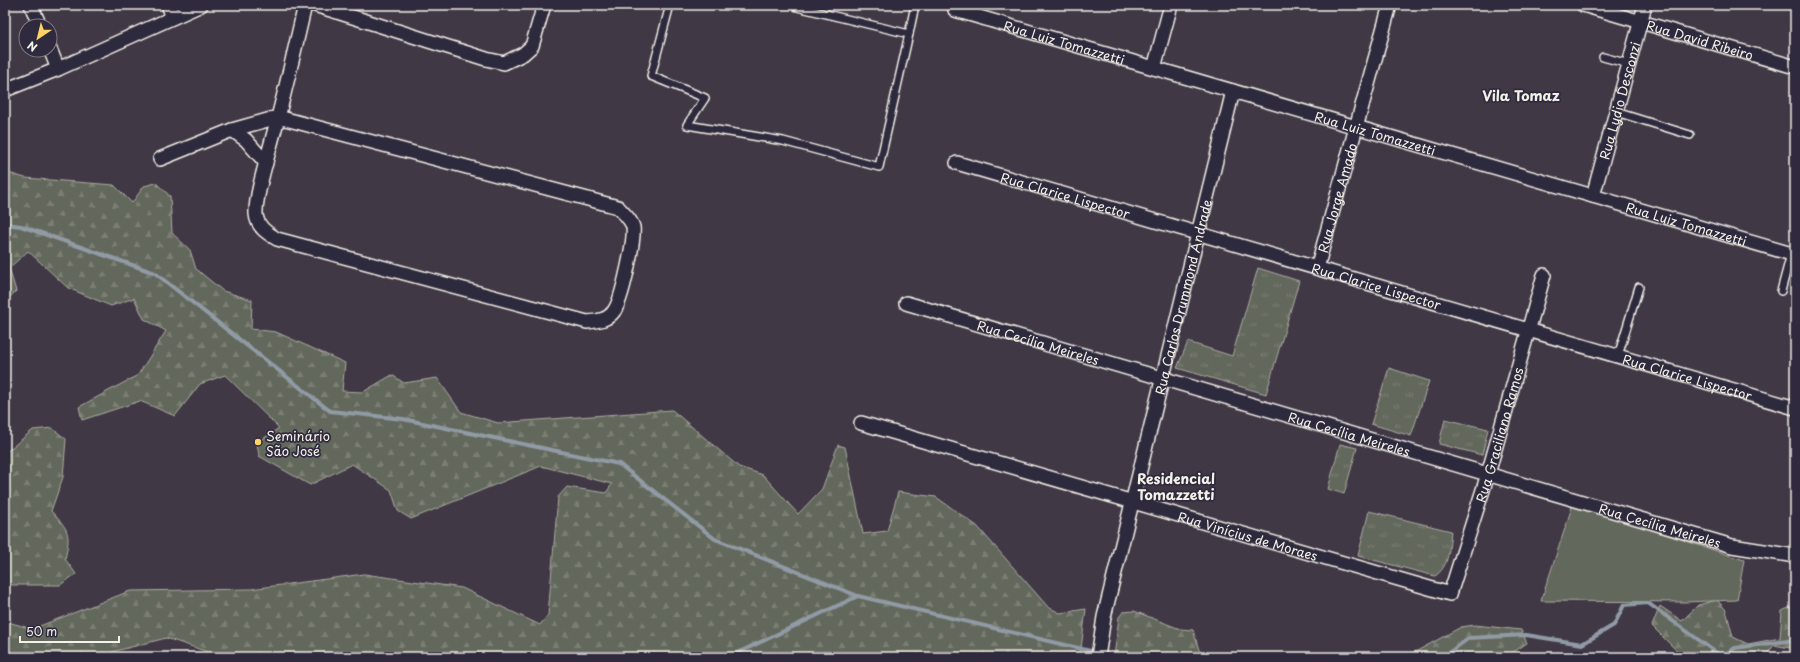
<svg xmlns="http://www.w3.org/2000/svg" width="1800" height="662" viewBox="0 0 1800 662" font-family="'Playpen Sans',sans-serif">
	<defs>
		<pattern id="grass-tufts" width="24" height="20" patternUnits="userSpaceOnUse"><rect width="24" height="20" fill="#64685b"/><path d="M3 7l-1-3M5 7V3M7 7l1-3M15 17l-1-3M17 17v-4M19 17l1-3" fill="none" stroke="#7b7e73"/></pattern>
		<pattern id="forest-firs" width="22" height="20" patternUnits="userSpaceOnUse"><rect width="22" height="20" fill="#64685b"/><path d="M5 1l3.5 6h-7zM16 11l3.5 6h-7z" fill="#7b7e73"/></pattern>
	</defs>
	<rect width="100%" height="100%" fill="#413846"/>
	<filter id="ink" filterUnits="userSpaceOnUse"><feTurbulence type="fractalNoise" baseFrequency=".025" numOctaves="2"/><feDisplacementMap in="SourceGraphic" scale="8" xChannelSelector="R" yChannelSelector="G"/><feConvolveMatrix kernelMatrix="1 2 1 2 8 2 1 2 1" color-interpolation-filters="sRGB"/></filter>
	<g filter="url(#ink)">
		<g fill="url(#grass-tufts)" stroke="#acaca2">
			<polygon points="1258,268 1299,281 1266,394 1177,368 1188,342 1232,356"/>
			<polygon points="1389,368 1429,381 1411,436 1371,424"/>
			<polygon points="1445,419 1488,429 1482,455 1439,444"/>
			<polygon points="1340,444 1357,448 1344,494 1328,489"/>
			<path d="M1369 511 1451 531C1449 547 1450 566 1435 576L1358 556Z"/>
		</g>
		<g fill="url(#forest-firs)" stroke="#acaca2">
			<polygon points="5,172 25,178 114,185 132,203 144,186 156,183 170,196 172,233 190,250 196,269 223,291 252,300 251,329 276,332 345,363 342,391 363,392 392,375 404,383 437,378 461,412 498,423 672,410 739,467 763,475 798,514 822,489 838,445 845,447 863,534 887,531 898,492 936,497 977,526 1048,607 1060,613 1086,609 1080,657 214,657 211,653 166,638 112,652 109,657 5,657 5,621 32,629 130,591 251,589 364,574 462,588 540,625 548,615 558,497 567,487 606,493 612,484 541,466 411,519 398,511 391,490 352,464 310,485 259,456 257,443 279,428 225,375 200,384 175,416 140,401 82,420 79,407 138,375 166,331 144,319 134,298 111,306 68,288 28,251 9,268 16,291 7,300 5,299"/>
			<path d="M52 428 66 439 63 477 51 511C69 530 71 533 65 559L76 574 60 585H5V453L33 430Z"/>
			<polygon points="1717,600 1726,610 1733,637 1748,644 1780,638 1782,611 1795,605 1795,649 1774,645 1765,657 1679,657 1677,651 1652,626 1660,606 1682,621 1698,605"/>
			<polygon points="1134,611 1180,629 1193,630 1199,650 1206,657 1114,657 1119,617 1123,612"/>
			<polygon points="1475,625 1521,630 1527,643 1506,657 1406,657 1461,627"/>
		</g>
		<polygon fill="#64685b" stroke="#acaca2" points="1573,504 1744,560 1737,600 1684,602 1541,601"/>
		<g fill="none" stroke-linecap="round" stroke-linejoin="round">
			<g stroke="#919ba6" stroke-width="4">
				<polyline points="5,224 21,226 155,273 330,411 403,419 619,464 715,539 858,596 1116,657"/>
				<polyline points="729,657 858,596"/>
				<polyline points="1443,657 1469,638 1526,635 1582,644 1614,625 1624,605 1648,603 1722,657 1735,648 1795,640"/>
			</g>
			<defs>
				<g id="service">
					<polyline points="670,5 651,76 705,98 687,125 783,141 879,167 909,34"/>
					<polyline points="797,5 797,7 909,34 915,5"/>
					<polyline points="1603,57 1629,64"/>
					<polyline points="1616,112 1690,135"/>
					<polyline points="1781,291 1791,254"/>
					<polyline points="1618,356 1639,287"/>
				</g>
				<g id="minor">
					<polyline points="31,5 40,26"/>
					<polyline points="168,5 173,17"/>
					<polyline points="315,5 486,59 504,63 523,54 532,46 544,5"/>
					<path id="s1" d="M956 5 955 10 1795 255"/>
					<path id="s2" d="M1583 5 1795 67"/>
					<polyline points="50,49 58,69"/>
					<polyline points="1154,68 1171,5"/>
					<polyline points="5,90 58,69 201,5"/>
					<polyline points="232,130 246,140 266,163"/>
					<path d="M160 159 232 130 278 117 618 207C623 213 631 219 633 227 635 239 622 301 614 311 608 320 598 321 587 322L277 239C267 233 257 227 256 214 255 196 268 156 273 136 285 93 295 49 305 5"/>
					<path id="s3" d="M957 163 1795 408"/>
					<path id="s4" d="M1593 196 1645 5"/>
					<path id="s5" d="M1317 268 1390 5"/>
					<path id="s6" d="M906 303 1732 546 1795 556"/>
					<path id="s7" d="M861 423 1450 594 1488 474 1544 275"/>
					<path id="s8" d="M1098 657 1104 617 1233 91"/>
				</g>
			</defs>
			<use href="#service" stroke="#f4f1e8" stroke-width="10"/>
			<use href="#minor" stroke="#f4f1e8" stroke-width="16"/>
			<use href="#service" stroke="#2f2a3d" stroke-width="7"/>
			<use href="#minor" stroke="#2f2a3d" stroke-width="13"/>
		</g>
	</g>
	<circle fill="#ffd166" stroke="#2f2a3d" stroke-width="1.5" cx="258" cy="442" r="4"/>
	<g text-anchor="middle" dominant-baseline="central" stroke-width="3.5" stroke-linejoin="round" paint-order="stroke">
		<g font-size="13" fill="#f4f1e8" stroke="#2f2a3d">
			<text stroke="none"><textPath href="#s2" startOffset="122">Rua David Ribeiro</textPath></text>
			<text stroke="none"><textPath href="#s1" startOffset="119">Rua Luiz Tomazzetti</textPath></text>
			<text stroke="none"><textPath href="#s4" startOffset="99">Rua Lydio Desconzi</textPath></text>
			<text stroke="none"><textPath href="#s1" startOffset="443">Rua Luiz Tomazzetti</textPath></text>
			<text stroke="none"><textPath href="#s3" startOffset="113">Rua Clarice Lispector</textPath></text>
			<text stroke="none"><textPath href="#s5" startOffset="73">Rua Jorge Amado</textPath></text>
			<text stroke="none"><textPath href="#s1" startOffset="767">Rua Luiz Tomazzetti</textPath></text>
			<text stroke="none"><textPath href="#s3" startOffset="437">Rua Clarice Lispector</textPath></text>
			<text stroke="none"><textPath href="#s8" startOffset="370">Rua Carlos Drummond Andrade</textPath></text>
			<text stroke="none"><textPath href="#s6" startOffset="138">Rua Cecília Meireles</textPath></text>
			<text stroke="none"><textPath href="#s3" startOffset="761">Rua Clarice Lispector</textPath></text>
			<text stroke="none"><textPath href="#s6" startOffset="462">Rua Cecília Meireles</textPath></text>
			<text stroke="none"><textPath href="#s7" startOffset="780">Rua Graciliano Ramos</textPath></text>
			<text stroke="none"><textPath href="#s6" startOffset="786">Rua Cecília Meireles</textPath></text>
			<text stroke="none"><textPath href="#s7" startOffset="403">Rua Vinícius de Moraes</textPath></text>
		</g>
		<g font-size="13" fill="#f4f1e8" stroke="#2f2a3d" text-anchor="start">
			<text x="266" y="435">Seminário<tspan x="266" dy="15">São José</tspan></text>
		</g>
		<g font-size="14" font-weight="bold" fill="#f4f1e8" stroke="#2f2a3d">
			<text x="1521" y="95">Vila Tomaz</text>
			<text x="1176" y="478">Residencial<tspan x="1176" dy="16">Tomazzetti</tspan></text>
		</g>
	</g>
	<rect width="1800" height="662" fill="none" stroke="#2f2a3d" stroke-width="20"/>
	<rect x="10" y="10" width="1780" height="642" fill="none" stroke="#f4f1e8" stroke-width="1.5" filter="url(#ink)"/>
	<g transform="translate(38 38) rotate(215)"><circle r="19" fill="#2f2a3d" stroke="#7e7a81"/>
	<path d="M0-3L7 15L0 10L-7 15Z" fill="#ffd166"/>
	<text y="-6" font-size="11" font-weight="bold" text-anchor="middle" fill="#f4f1e8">N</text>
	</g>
	<path d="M20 636v6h99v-6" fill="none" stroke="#f4f1e8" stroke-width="2"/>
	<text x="26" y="636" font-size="12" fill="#f4f1e8" stroke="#2f2a3d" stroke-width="3" paint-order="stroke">50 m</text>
</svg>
